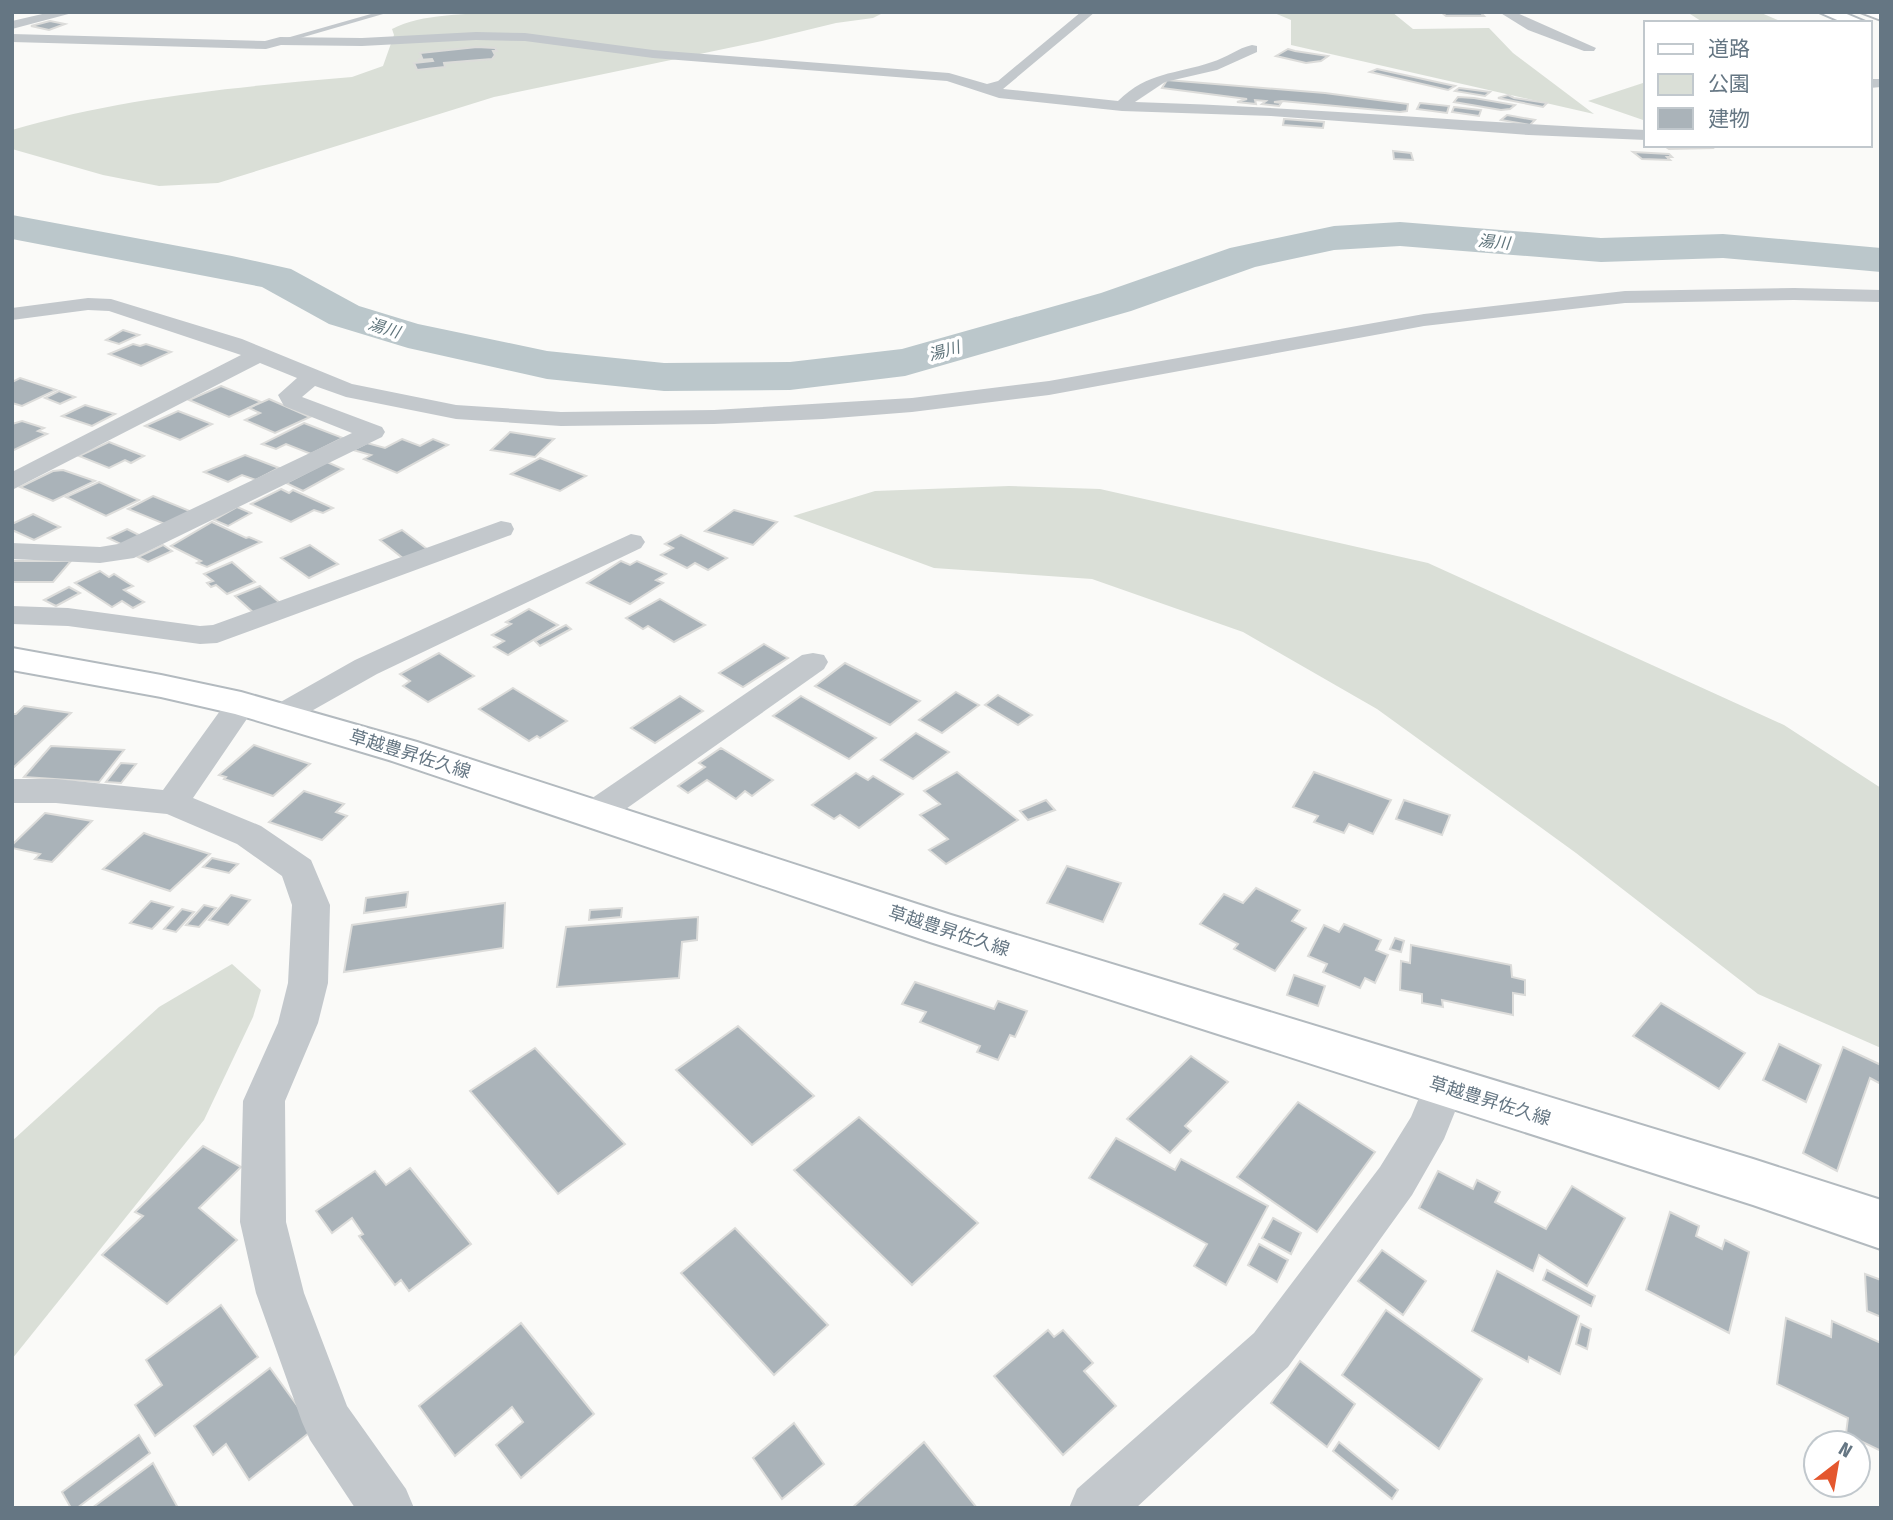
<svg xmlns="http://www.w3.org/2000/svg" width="1893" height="1520" viewBox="0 0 1893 1520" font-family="'Fira Sans Condensed','Noto Sans JP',sans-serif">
	<rect width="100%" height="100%" fill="#fafaf8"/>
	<g fill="#dadfd7">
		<path d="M499 12H885L873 18 836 23 762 41 494 97 218 183 159 186 103 175 12 149V130C123 97 238 87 352 77L383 66 394 35 392 29C423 13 465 15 499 12Z"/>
		<polygon points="1272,12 1392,12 1413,29 1489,28 1513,53 1594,114 1291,45 1291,20"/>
		<polygon points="1687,12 1759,12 1785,23 1704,23"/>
		<polygon points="1646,82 1646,121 1588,101"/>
		<polygon points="1009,486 1100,489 1428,563 1784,725 1881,788 1881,1048 1758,994 1576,853 1377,709 1243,632 1092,579 934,568 793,516 875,491"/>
		<polygon points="232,964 261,990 253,1017 204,1120 12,1359 12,1141 159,1007"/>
	</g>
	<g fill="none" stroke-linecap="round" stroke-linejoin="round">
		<polygon fill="#bbc7cb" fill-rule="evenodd" points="12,215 232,256 291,269 359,306 418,324 547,351 664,363 790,362 902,349 1101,293 1230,248 1334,226 1400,222 1601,238 1723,234 1881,248 1881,272 1723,258 1601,262 1400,246 1334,250 1255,267 1131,311 905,376 790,390 664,391 547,379 408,348 329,324 262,287 12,239"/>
	</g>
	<g fill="#aab3b9" stroke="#dcdcda" stroke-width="2">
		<polygon points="1441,12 1480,12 1484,16 1446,16"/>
		<polygon points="50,21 65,24 49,30 31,26"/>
		<polygon points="477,47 495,48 497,51 493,51 495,55 492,59 444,63 445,67 417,70 414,63 433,61 432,59 418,60 422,58 420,53"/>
		<polygon points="1288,49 1295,51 1328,56 1321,61 1306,63 1276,56"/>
		<polygon points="1377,69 1455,86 1448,90 1370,72"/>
		<polygon points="1167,80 1325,93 1408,104 1407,111 1400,112 1282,101 1274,102 1281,103 1279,106 1262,104 1266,101 1255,100 1256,104 1237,102 1247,99 1162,88"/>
		<polygon points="1459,88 1475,90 1490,92 1485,96 1455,91"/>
		<polygon points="1508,95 1514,98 1547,103 1543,107 1498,98"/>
		<polygon points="1458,97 1474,98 1515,105 1510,109 1501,110 1454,102"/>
		<polygon points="1420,103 1449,106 1447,113 1417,109"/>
		<polygon points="1454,107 1481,110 1479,116 1452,112"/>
		<polygon points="1507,115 1535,120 1530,125 1501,120"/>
		<polygon points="1284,119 1324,122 1323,128 1283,125"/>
		<polygon points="1663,145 1708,145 1712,148 1669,149"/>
		<polygon points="1393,151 1411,153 1413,160 1394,159"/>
		<polygon points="1633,152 1669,154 1672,157 1667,157 1670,160 1642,159"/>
		<polygon points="123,330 139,335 119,344 106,340"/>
		<polygon points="133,344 140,346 146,344 171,352 141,366 109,354"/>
		<polygon points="20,378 56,390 22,406 12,403 12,382"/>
		<polygon points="221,386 261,402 229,417 189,400"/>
		<polygon points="59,391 75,397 60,404 45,398"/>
		<polygon points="269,399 310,417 275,433 245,420 260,413 249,408"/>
		<polygon points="85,405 115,414 92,426 62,416"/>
		<polygon points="178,411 212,424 180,440 145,426"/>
		<polygon points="22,421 44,428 38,431 47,434 12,451 12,424"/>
		<polygon points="304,423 343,438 311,454 286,444 276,449 262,444"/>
		<polygon points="510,432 554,439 535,457 491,450"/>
		<polygon points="402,439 420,446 433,439 448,445 397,473 364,459 371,455 353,450 367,443 385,448"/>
		<polygon points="109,442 144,456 131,463 125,460 109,468 79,456"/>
		<polygon points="245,455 279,468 256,480 242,475 228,482 204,472"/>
		<polygon points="540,458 586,476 560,491 511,474"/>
		<polygon points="327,462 343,469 303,491 286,483"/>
		<polygon points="63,470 95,481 53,501 20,487 53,471"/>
		<polygon points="99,482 139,500 106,516 66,497"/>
		<polygon points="281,489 289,493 293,490 333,508 323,513 314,510 291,522 251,504"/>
		<polygon points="153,496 192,512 167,525 128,509"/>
		<polygon points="237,507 251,513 228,526 214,520"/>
		<polygon points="734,510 777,522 753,545 705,531"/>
		<polygon points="33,514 60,527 34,540 12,530 12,524"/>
		<polygon points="212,522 246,538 249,537 261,542 207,567 197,563 201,561 171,546"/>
		<polygon points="127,529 145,538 127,547 108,538"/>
		<polygon points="402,530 427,549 404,559 380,540"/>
		<polygon points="681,535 727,558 708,570 695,563 687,568 661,555 673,548 665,544"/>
		<polygon points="163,545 172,551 148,562 138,557"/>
		<polygon points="310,545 338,564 309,578 281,558"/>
		<polygon points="12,561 71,561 53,582 12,582"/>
		<polygon points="621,561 630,565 637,561 666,574 656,580 663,583 630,604 587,583"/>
		<polygon points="232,562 255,582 227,594 216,585 211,587 207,583 213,581 204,574"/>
		<polygon points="100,571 109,577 114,574 133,586 124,590 144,602 133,608 122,601 112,607 75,583"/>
		<polygon points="260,586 280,603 255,614 235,596"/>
		<polygon points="69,587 80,593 56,606 44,600"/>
		<polygon points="660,599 705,625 674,642 648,626 643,629 626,618"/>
		<polygon points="529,609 558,625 508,655 494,647 504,641 492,635 511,624 506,622"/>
		<polygon points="566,625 571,629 540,646 535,641"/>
		<polygon points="764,644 788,658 743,687 719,673"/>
		<polygon points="439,653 474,676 428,702 403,686 410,681 400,674"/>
		<polygon points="845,663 920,701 890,725 815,686"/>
		<polygon points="513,688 567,721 540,738 537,736 529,741 479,709"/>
		<polygon points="956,692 979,705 942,733 919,720"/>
		<polygon points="998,695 1032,715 1018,725 985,705"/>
		<polygon points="680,696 703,711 655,743 631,728"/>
		<polygon points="801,696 876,738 849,759 773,716"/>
		<polygon points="24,706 71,713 12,769 12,714 16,714"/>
		<polygon points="916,733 949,752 913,779 881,760"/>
		<polygon points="254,745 274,752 310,764 273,796 224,779 226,777 219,775"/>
		<polygon points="51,746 124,750 99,782 24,777"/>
		<polygon points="721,748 773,780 752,796 745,791 736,799 707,780 688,793 678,786 705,767 699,763"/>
		<polygon points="121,763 136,764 121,783 106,782"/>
		<polygon points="957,772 1018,820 946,864 929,850 948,839 920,815 940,804 924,791"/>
		<polygon points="1314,772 1391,800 1373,834 1349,824 1344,833 1314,822 1318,816 1293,807"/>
		<polygon points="856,773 868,780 873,776 903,794 859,828 840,815 834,819 812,805"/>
		<polygon points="304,791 344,804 336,812 347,816 322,840 269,822"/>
		<polygon points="1046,800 1055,810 1028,820 1020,811"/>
		<polygon points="1404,800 1450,815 1442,835 1396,819"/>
		<polygon points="45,813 92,821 52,862 35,859 40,854 12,848 12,845"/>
		<polygon points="144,833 152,836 210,854 170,891 103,869"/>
		<polygon points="212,858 238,864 229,873 203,867"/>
		<polygon points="1067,866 1121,883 1103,922 1047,903"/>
		<polygon points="1256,888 1300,910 1292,921 1306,928 1275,971 1234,949 1238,944 1200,924 1224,894 1243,903"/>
		<polygon points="408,892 406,907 364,913 366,898"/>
		<polygon points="231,895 250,900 228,925 209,920"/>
		<polygon points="151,901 173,907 152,929 130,923"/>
		<polygon points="505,903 503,948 344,972 352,925"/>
		<polygon points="204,905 216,908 199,927 186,925"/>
		<polygon points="622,908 621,917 589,920 590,910"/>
		<polygon points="182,909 194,912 176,932 164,929"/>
		<polygon points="698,917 697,940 682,942 679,978 557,987 566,927"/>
		<polygon points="1344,924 1381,940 1376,950 1388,955 1375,983 1365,978 1360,988 1323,972 1327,964 1308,956 1324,925 1339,932"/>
		<polygon points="1395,938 1404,941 1401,952 1390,949"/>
		<polygon points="1411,945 1511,965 1512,977 1525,980 1525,995 1513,993 1513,1015 1442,1000 1443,1007 1422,1003 1422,994 1400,990 1401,961 1410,963"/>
		<polygon points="1294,975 1325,986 1318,1006 1287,995"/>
		<polygon points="915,982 994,1009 998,1001 1027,1011 1015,1037 1010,1035 998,1060 977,1052 980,1046 920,1022 926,1012 902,1004"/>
		<polygon points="1661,1003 1745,1053 1719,1089 1633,1036"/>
		<polygon points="738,1026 814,1096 752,1145 676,1070"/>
		<polygon points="1779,1044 1821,1065 1806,1102 1763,1080"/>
		<polygon points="1843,1047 1881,1065 1881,1084 1870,1078 1837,1171 1803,1153"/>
		<polygon points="535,1048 625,1144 558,1194 470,1091"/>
		<polygon points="1191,1056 1228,1082 1185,1126 1191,1131 1170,1153 1127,1119"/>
		<polygon points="1298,1102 1375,1152 1317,1232 1237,1177"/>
		<polygon points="859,1117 978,1223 912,1285 794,1170"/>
		<polygon points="1116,1138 1175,1170 1181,1159 1268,1206 1226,1285 1194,1266 1207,1244 1089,1178"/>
		<polygon points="203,1146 241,1167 199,1208 237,1240 167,1304 102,1255 143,1216 135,1212"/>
		<polygon points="410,1168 471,1244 409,1291 401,1280 395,1285 359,1236 363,1234 352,1218 332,1233 316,1211 375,1171 386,1185"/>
		<polygon points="1438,1171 1473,1189 1477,1180 1500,1192 1495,1202 1546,1229 1572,1186 1625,1218 1587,1286 1539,1255 1533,1271 1419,1208"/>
		<polygon points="1670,1212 1699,1226 1696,1236 1722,1249 1725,1240 1749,1252 1729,1333 1646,1290"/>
		<polygon points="1273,1218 1301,1233 1291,1254 1262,1238"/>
		<polygon points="735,1228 828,1325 774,1375 681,1273"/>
		<polygon points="1259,1244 1288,1260 1277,1282 1248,1265"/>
		<polygon points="1382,1250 1426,1281 1403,1315 1358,1281"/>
		<polygon points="1547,1270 1595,1296 1591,1306 1543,1280"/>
		<polygon points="1497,1271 1579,1316 1560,1374 1529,1357 1528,1362 1472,1331"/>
		<polygon points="1865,1274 1881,1280 1881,1317 1867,1311"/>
		<polygon points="221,1305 258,1357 155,1436 135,1405 162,1385 146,1360"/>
		<polygon points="1386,1310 1482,1379 1439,1449 1342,1375"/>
		<polygon points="1786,1318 1831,1337 1832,1321 1881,1343 1881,1451 1846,1434 1848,1418 1777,1384"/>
		<polygon points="521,1323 594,1414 521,1478 496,1445 523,1422 512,1407 455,1456 419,1406"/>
		<polygon points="1581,1324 1591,1329 1587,1349 1576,1344"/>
		<polygon points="1048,1330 1054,1337 1063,1330 1093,1363 1084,1371 1116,1406 1063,1455 994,1376"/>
		<polygon points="1300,1361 1355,1404 1327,1447 1271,1403"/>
		<polygon points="270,1368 314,1429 249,1480 226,1444 213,1455 194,1426"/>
		<polygon points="794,1423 824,1464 782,1499 753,1458"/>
		<polygon points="139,1435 150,1453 77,1508 71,1508 62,1492"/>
		<polygon points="924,1442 977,1508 852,1508"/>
		<polygon points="1339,1442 1398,1490 1392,1499 1333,1451"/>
		<polygon points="153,1463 178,1508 92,1508"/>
	</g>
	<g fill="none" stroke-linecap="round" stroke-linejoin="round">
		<defs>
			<g id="secondary">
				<polygon points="1819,12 1842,12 1868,23 1844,23"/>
				<polygon points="12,648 161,675 241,692 417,742 951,915 1753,1159 1881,1200 1881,1249 1753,1205 930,942 389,760 235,714 161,697 12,670"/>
			</g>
			<polygon id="highway" points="1860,12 1881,12 1881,20"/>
		</defs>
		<use href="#secondary" stroke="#b3babf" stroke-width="4"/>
		<use href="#highway" stroke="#b4b9bd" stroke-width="4"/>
		<polygon fill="#c3c8cc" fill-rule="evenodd" points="378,12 390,12 283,43 276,41"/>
		<g fill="#c3c8cc" fill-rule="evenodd">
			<polygon points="51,12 76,12 12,29 12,21"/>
			<path d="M1081 12H1095L1003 89 1118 101C1149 71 1174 75 1212 62 1226 58 1238 48 1252 45L1257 46V52L1217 70 1165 82 1135 102C1306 107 1476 123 1646 130V140L1529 135 1271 116 1122 111 999 98 947 81 653 58 525 41 476 40 362 46 281 45 266 49 12 42V34L265 41 280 37 362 38 476 32 525 33 653 50 949 73 987 84 998 81Z"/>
			<polygon points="1499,12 1515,12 1596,48 1594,51 1584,51 1528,30"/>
			<polygon points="1870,79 1881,79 1881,87 1870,88"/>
			<polygon points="1794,288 1881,290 1881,302 1794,300 1625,303 1424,326 1049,395 912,412 823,419 714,424 561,426 456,419 346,397 315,386 302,397 382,427 385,432 382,437 134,558 100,563 12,559 12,543 100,547 118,544 352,433 284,406 278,395 297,378 260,363 12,490 12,472 241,355 109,311 88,310 12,320 12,308 88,298 111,299 242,339 352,384 456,405 561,412 714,410 912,398 1049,381 1424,314 1625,291"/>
			<polygon points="501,521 511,523 514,529 511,535 217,643 200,644 68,626 12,624 12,606 68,608 200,626 213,625"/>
			<polygon points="631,534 641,536 645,542 641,548 377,674 292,722 281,725 270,722 265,715 270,708 355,660"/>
			<polygon points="813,653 824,655 828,662 824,669 606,823 594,826 582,823 577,814 582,805 802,655"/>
			<polygon points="241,694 252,697 257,704 193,798 261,826 311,860 330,905 328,983 318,1023 285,1101 286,1222 304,1293 347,1406 406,1489 414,1508 355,1508 310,1440 302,1422 256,1293 240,1222 243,1101 278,1023 288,983 292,905 282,876 237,844 167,814 56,803 12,803 12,779 56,779 163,790 230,697"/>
			<polygon points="1444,1069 1459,1074 1465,1087 1444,1139 1412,1195 1288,1367 1136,1508 1069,1508 1077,1489 1254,1333 1380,1167 1411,1117 1429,1074"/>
		</g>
		<use href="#secondary" fill="#fff" fill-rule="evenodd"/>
		<use href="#highway" fill="#fff" fill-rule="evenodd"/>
	</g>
	<g text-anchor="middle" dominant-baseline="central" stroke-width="7" stroke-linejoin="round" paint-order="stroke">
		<g font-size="16" font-style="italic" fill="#60757c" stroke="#fff">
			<text transform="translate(1494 242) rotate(5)">湯川</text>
			<text transform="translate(384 328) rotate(17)">湯川</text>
			<text transform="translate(944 351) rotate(-16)">湯川</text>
		</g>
		<g font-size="18" fill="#657683" stroke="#fff">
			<text transform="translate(410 754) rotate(17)">草越豊昇佐久線</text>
			<text transform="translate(949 931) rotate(18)">草越豊昇佐久線</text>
			<text transform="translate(1490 1101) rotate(17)">草越豊昇佐久線</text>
		</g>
	</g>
	<rect width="1893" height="1520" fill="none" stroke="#657683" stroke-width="28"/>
	<rect x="1644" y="21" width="228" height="126" fill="#ffffff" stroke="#c1c8cd" stroke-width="2"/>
	<rect x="1658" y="44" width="35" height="10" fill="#ffffff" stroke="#c1c8cd" stroke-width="2"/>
	<text x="1708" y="56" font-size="21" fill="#657683">道路</text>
	<rect x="1658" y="74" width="35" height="21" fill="#dadfd7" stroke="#c1c8cd" stroke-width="2"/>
	<text x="1708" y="91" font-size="21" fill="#657683">公園</text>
	<rect x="1658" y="108" width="35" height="21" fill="#aab3b9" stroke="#c1c8cd" stroke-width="2"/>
	<text x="1708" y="126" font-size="21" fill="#657683">建物</text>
	<g transform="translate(1837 1464) rotate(31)"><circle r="33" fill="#ffffff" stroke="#c1c8cd" stroke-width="2"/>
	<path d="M0-5L12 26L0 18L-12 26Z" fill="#e4572e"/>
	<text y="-10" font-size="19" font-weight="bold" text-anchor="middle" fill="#657683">N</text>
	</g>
</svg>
